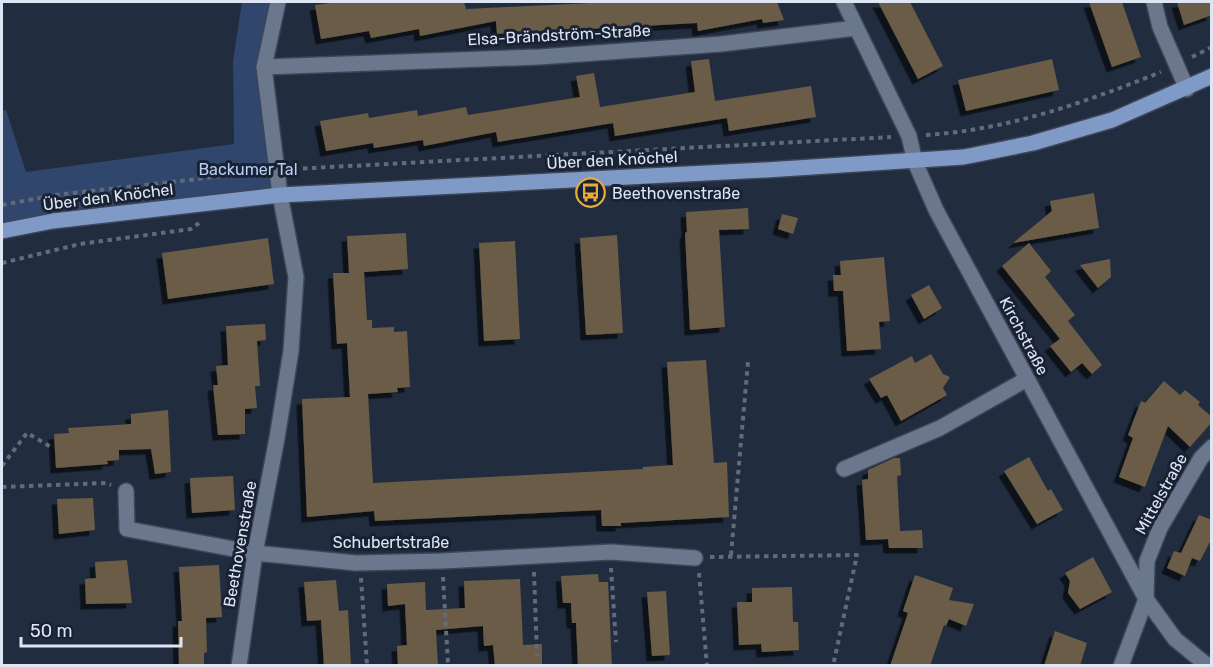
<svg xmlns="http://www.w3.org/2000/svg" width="1213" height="667" viewBox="0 0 1213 667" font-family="Rubik,sans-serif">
	<defs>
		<filter id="shadow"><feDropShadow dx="-5.5" dy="5.5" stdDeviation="0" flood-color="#0009"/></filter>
	</defs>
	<rect width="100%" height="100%" fill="#212c3f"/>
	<polygon fill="#30466d" points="242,2 278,2 264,67 280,195 2,234 2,111 6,110 26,172 234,144 233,61"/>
	<g fill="#6a5c46" filter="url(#shadow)">
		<polygon points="337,2 464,2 466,9 611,2 777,2 784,20 763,23 762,19 698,31 697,23 497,34 496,21 420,36 419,29 371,38 369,31 321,39 315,5"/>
		<polygon points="878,2 910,2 943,66 918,79"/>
		<polygon points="1089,2 1122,2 1141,57 1112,67"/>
		<polygon points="1177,2 1212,2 1212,15 1184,25"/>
		<polygon points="709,59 715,101 811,86 816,117 729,131 727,118 615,136 613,123 498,142 496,132 424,146 423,140 374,148 373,143 326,151 320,121 368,113 369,118 417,110 418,116 466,107 468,115 580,97 576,76 594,73 600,107 695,92 691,61"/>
		<polygon points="1052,59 1059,90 966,111 958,80"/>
		<polygon points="1094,193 1099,228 1013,243 1052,211 1050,201"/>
		<polygon points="748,208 749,229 719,230 725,327 690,330 685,233 687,232 686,212"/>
		<polygon points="782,214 798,218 793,234 778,229"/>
		<polygon points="406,233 408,269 351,273 364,272 367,320 372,320 372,328 394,327 394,332 407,331 410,387 397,388 398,392 368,394 373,483 643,469 643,467 673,465 667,362 706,360 714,463 727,462 729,517 621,523 621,526 602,526 601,510 375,521 374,511 307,517 302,399 350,397 347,343 337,344 333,273 349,273 347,236"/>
		<polygon points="617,235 623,333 586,335 580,238"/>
		<polygon points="268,238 274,284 168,299 162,253"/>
		<polygon points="515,241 520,339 484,341 479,243"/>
		<polygon points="1029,243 1051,271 1045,277 1075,315 1068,321 1102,365 1092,374 1082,363 1071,372 1050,346 1060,339 1002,266"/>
		<polygon points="884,257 890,321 879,322 881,349 847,351 843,291 834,291 833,275 841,275 840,261"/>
		<polygon points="1110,259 1111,277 1098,288 1080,265"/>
		<polygon points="929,285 942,308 924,319 911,295"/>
		<polygon points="265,324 266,340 257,341 260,386 255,386 257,408 245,409 245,434 218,435 213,385 218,385 216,366 228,365 226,326"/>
		<polygon points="931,354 943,374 950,377 943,388 947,395 901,421 887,395 881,398 869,379 912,356 915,363"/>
		<polygon points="1164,381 1180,395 1185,390 1200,402 1198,405 1212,417 1212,422 1190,447 1168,426 1145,487 1119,477 1133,438 1128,435 1141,401 1145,403"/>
		<polygon points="168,410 171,472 155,474 151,449 119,450 119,460 107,461 108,464 56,468 54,434 69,433 68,428 131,424 131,414"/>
		<polygon points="1029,457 1048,491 1051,489 1063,510 1037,524 1004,471"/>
		<polygon points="894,458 900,458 901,475 897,476 900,531 922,530 923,548 889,548 888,539 866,540 862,480 868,479 868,470"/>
		<polygon points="233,476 235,510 192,513 190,478"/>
		<polygon points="93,498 95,530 59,534 57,499"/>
		<polygon points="1199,515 1212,520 1212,538 1200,561 1192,558 1185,576 1167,568 1174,551 1181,553"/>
		<polygon points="1093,557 1112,592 1080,609 1068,593 1070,581 1065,573"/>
		<polygon points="127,560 132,603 86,604 85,579 96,578 95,562"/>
		<polygon points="219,565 222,617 206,618 207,652 204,653 204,666 179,666 178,621 182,621 179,567"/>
		<polygon points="598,574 599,582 608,582 612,666 578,666 576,623 572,623 571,603 563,603 561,576"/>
		<polygon points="915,575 953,588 949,600 974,604 966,626 949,619 946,626 944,625 930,666 890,666 908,613 903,611"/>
		<polygon points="520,579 523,645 542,644 542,666 495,666 493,645 484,646 483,626 436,630 438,666 398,666 397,646 407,645 405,604 388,606 387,584 425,582 426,610 465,608 464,581"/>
		<polygon points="336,580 339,611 348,610 351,666 324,666 321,620 307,621 304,582"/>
		<polygon points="792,587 793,622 798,622 799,650 762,652 761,644 739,645 737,602 752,602 752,588"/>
		<polygon points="666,591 670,655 652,656 647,592"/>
		<polygon points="1055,631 1087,643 1080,666 1044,666"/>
	</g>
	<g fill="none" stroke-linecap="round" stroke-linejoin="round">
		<defs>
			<g id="minor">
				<polyline points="844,2 909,136 915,162 936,210 1146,599 1175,639 1208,666"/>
				<polyline points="1154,2 1160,27 1187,89"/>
				<polyline points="264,67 539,57 721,44 856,28"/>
				<polyline points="844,469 940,428 1027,379"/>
				<polyline points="126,491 127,529 255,553 356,563 442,561 611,552 695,558"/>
				<polyline points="239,666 255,553 277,438 291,351 296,277 280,195 264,67 278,2"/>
				<polyline points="1121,666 1146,599 1147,561 1160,528 1201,458 1212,447"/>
			</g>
			<polyline id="major" points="2,231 53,221 280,195 766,170 964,157 1033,143 1112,120 1212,76"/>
		</defs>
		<use href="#minor" stroke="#3d4656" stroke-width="18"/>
		<use href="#major" stroke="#3d4656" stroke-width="18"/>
		<g stroke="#616b7c" stroke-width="4" stroke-dasharray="4.5 4.5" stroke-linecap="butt">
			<polyline points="1192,57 1212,47"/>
			<path d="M926 135C1008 130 1086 102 1161 72"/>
			<polyline points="294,169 891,137"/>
			<polyline points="2,205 56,195 259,172"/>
			<polyline points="2,263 80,244 191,229 199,223"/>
			<polyline points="2,466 27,433 51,447"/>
			<polyline points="2,487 106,483 111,485"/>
			<polyline points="731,555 748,362"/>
			<polyline points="710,557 857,555 833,666"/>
			<polyline points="611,568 616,642"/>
			<polyline points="534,572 537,656"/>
			<polyline points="699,573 707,666"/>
			<polyline points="443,577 448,664"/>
			<polyline points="361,578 367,665"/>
		</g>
		<use href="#minor" stroke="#6a778d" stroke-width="15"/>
		<use href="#major" stroke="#809ac7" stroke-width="15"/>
	</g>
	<defs>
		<symbol id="bus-ring" viewBox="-11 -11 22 22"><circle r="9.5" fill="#182234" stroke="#e9ab38" stroke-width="1.5"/><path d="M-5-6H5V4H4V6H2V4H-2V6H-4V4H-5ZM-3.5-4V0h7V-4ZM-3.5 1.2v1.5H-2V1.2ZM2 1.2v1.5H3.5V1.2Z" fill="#e9ab38"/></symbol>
	</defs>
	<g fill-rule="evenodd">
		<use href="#bus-ring" x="574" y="176" width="33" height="33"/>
	</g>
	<g text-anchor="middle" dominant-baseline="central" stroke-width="6" stroke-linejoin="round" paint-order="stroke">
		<g font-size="16" fill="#dfe6f3" stroke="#182234">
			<text transform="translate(559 35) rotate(-3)">Elsa-Brändström-Straße</text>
			<text transform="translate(612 160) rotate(-3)">Über den Knöchel</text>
			<text transform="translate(108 197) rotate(-7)">Über den Knöchel</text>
			<text transform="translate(1024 336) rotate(62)">Kirchstraße</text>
			<text transform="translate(1161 494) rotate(-61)">Mittelstraße</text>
			<text x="391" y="542">Schubertstraße</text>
			<text transform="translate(240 544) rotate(-80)">Beethovenstraße</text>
		</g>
		<g font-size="16" fill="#b8cdf1" stroke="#182234">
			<text x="248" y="169">Backumer Tal</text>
		</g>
		<g font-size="16" fill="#dfe6f3" stroke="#182234" text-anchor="start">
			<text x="612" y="193">Beethovenstraße</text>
		</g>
	</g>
	<rect width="1213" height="667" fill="none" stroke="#dfe6f3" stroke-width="6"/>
	<path d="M21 637v9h160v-9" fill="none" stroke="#dfe6f3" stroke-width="3"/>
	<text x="30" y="637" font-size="18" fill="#dfe6f3" stroke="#182234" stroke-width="4.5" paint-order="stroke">50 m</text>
</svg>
